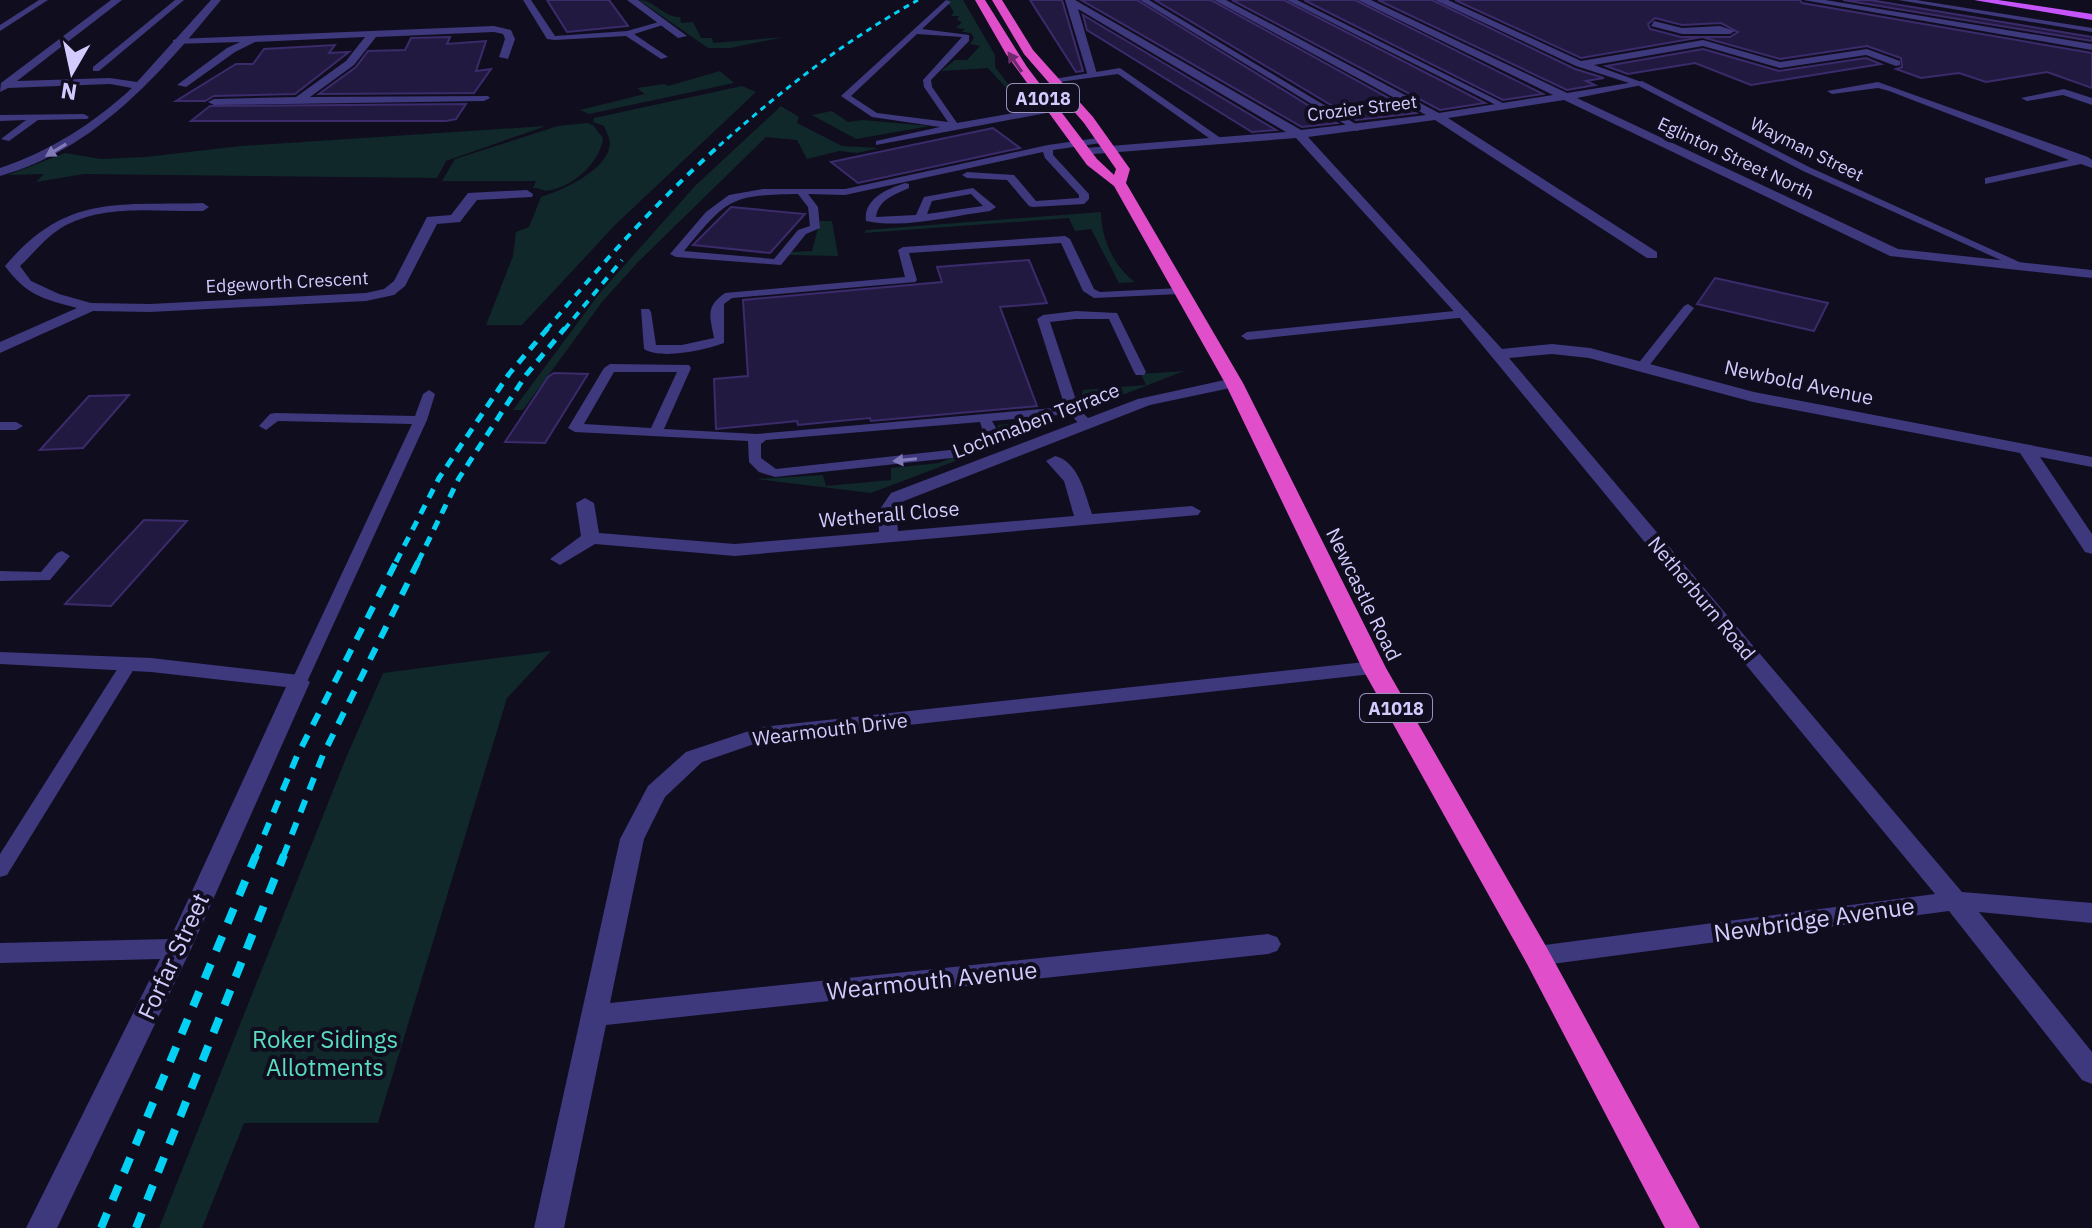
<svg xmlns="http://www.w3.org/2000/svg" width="2092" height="1228" viewBox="0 0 2092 1228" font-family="'IBM Plex Sans',sans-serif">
	<rect width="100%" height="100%" fill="#100d1f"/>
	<g fill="#102829">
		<path d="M639 0C655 0 664 18 680 17L681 23 693 22 701 38H712L713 43 784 37 730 48H708Z"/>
		<polygon points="946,0 963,0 995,55 995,67 1008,84 1021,93 1012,94 988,68 941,71 955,60 967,60 980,46 970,44 974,38 971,33 962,32 965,29 956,28 962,22 957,20 959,16 951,16 954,12"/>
		<polygon points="720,71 734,83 589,114 580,110 645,94 637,88 664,84 668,86"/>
		<path d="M742 86 756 92 615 225 522 325H486L513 256 516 232 529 227 541 197C563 190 608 170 610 144 610 138 606 131 604 126L593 122 594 118Z"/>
		<polygon points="781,106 799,117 797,123 842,146 879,148 857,153 839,151 807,159 797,140 766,137 638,262 602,302 523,410 513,410 599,294 695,186"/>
		<polygon points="832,111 848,122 862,120 930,126 856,139 812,115"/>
		<path d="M587 123 593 125 603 138C600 162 575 185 551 190 542 192 542 188 533 188L536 181H442L455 159 558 126Z"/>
		<polygon points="546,126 446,161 437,178 84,174 36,182 44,174 8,175 65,153 101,159 145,157 241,146"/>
		<path d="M1101 212C1101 238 1114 267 1135 282L1119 283 1091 229 1075 231 1069 218 864 233 866 230Z"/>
		<polygon points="820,221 832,221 838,256 789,255 791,252 812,251"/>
		<polygon points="1184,371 1081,411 1078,409 1083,390 1146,385 1141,374"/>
		<polygon points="1047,420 1050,425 871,493 756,479 823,475 826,486 891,480 891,468 939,463 993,441 998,425"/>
		<polygon points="551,651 507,698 378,1123 244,1123 202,1228 159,1228 346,758 383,673"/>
	</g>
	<g fill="#221940" stroke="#3b2b6b" stroke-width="2" fill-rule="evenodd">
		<polygon points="547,0 609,0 628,26 567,32"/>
		<polygon points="1030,0 1062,0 1083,71 1076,72"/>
		<polygon points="1081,0 1137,0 1337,123 1302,127"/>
		<polygon points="1155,0 1211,0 1416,113 1356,120"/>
		<polygon points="1232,0 1284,0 1485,103 1440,110"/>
		<polygon points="1304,0 1355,0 1543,94 1503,100"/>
		<polygon points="1378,0 1432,0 1575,69 1604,78 1586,81 1595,85 1567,90"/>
		<path d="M1455 0H1800L1802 3 2092 53V88L2047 72 1986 82 1959 73 1921 78 1896 69 1902 67 1901 58 1867 46 1780 59 1702 37 1581 58ZM1655 18 1682 25 1721 23 1738 32 1730 37H1681L1650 29 1648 24Z"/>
		<polygon points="1843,0 1870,0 2092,37 2092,41"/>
		<polygon points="1083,15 1276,130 1252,132 1087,30"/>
		<polygon points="450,37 447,44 486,41 476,71 491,69 474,93 319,94 356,67 368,51 405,50 411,38"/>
		<polygon points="335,45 329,53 349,52 295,94 214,96 205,101 176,101 236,64 253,64 264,49"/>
		<polygon points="1703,49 1779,71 1866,58 1881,64 1751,85 1695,63 1628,74 1606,66"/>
		<polygon points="466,104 456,119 446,121 191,121 210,106"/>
		<polygon points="993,128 1020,148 858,183 831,162"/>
		<polygon points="731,207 805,214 770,253 693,245"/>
		<polygon points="1029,260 1047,303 1000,307 1037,406 871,421 870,418 798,425 797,421 716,429 714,379 748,376 743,300 942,282 937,267"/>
		<polygon points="1715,278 1828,303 1814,331 1697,304"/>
		<polygon points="554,373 588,374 545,443 505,442 548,377"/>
		<polygon points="129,395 83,448 40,450 89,396"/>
		<polygon points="144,520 187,521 111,606 65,604"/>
	</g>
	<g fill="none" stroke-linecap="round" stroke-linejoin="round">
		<g fill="#3e387d" fill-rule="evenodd">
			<polygon points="39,0 48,0 0,31 0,25"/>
			<polygon points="175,0 184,0 99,71 93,71 93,67"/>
			<polygon points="523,0 531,0 555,36 627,31 666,20 666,24 634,34 668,57 661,59 626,36 555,40 547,39"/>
			<path d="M946 0 951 2 922 29 969 35V41L931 80 932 87 957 123 1075 102 1079 105 1078 107 876 145V141L940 127 872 117 841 96ZM917 34 962 37 923 80 924 87 948 122 877 113 851 96Z"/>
			<polygon points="1140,0 1149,0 1364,129 1356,131"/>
			<polygon points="1287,0 1297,0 1507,105 1500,107"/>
			<polygon points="1898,0 1916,0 2092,28 2092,32"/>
			<polygon points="1120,68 1222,139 1222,143 1216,143 1118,74 1052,83 1048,80"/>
			<polygon points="1642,81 1809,167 2026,265 2016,267 1803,171 1639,86 1639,82"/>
			<polygon points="84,114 89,117 87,119 38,120 9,141 1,139 26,120 0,121 0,115"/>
			<path d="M1105 137 1108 138V142L1053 150V155L1089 194V199L1084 204 1033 207 1029 206 1007 180 967 178 962 175 967 172 1014 175 1036 201 1079 198V195L1045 158 1043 152 845 195 808 194 818 207 820 228 806 234 781 265 676 257 670 254 706 212 729 195 763 189H845L1048 145ZM798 194 808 207 810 226 798 230 774 259 684 251C727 200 728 195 798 194Z"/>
			<path d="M905 183 909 184V188C894 195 879 199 876 217L916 215 924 197 973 188 996 207 990 211C950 216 906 229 866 221 863 199 887 189 905 183ZM971 194 983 206 927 214 932 201Z"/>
			<path d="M1065 236 1070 239 1094 289 1100 292 1180 288 1186 291 1180 294 1094 298 1083 291 1061 243 909 253 917 280 915 282 732 298 724 304V343C705 350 661 360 644 349L641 309H649L651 312 656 345H682L714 338C710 316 705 307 725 293L905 277 898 250 903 247Z"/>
			<polygon points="1688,304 1694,308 1645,371 1637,371 1637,365 1684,306"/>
			<polygon points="1464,310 1468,311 1468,317 1247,340 1241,336 1247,332"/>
			<path d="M1076 311 1117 313 1146 372 1144 375H1136L1134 372 1109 319H1076L1050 322 1079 409 1094 424 1092 427H1082L1070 414 992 421 996 428C988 444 978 452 961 457L775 477 759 472 749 462 748 441 575 432 568 428 604 368 610 364 689 365 691 368 664 429 757 434 1065 407 1037 319 1043 315ZM614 372H677L651 428 584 424ZM980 422 982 428 973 441 959 449 776 469 761 458V444L766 440Z"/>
			<polygon points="429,390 435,394 427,420 307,682 299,687 293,686 291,682 412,424 278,421 266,430 259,426 270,414 275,413 415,416 423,394"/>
			<polygon points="0,422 16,422 23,426 16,430 0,430"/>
			<polygon points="62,551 70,556 50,580 0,581 0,571 41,572 57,553"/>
			<polygon points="129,659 137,664 7,875 0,877 0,854 123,660"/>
		</g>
		<g fill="#3e387d" fill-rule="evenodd">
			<polygon points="627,0 638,0 687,36 678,38"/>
			<polygon points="1065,0 1075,0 1301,130 1426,115 1214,0 1226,0 1439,113 1553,95 1358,0 1371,0 1567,93 1629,83 1576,66 1435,0 1448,0 1581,61 1703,40 1780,62 1867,49 1900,61 1900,65 1896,66 1866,55 1780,68 1703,46 1594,65 1647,84 1577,98 1898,249 2092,270 2092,278 1890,256 1564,100 1448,118 1657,252 1657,258 1647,258 1435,120 1308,137 1502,349 1552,344 1590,348 1754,392 2092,457 2092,467 2040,457 2092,534 2092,554 2085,552 2020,453 1753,402 1589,358 1552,354 1509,358 1962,892 2092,903 2092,923 1979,912 2092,1052 2092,1084 2082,1080 1949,911 1537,966 1528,963 1524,956 1528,949 1537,946 1935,894 1459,317 1296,138 1081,155 1079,152 1085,148 1286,132 1078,9 1097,74 1088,76"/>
			<polygon points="1654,21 1682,28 1720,26 1735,31 1730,34 1682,34 1651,26"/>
			<polygon points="494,26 511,30 515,39 508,59 499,57 505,39 503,34 494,32 376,37 354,65 310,97 488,96 490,98 484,101 214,105 208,102 214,99 296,97 346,61 365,37 255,42 235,52 186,87 177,85 227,48 240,42 173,44 173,40 177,39"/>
			<polygon points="1878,82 2088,157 2092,160 2092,168 2081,164 1985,184 1985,178 2069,160 1889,91 1878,88 1832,94 1827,91"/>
			<polygon points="2064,89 2092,98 2092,105 2063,95 2027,101 2021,98"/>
			<path d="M527 190 533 194 532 197 477 200 460 222 437 224 405 286 394 295 366 301 150 312 93 311 0 353V342L77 308C43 299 26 295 5 266 67 193 117 206 203 203L209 207 203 211C157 212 103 203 61 228 45 238 33 254 20 266L31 281 59 294 91 303 150 304 366 293 384 289 394 281 427 217 451 215 468 193Z"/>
			<path d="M1234 378 1240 380V386L1150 405 904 501 896 512 898 531 1074 516 1064 481 1046 461 1055 456C1079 462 1085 494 1092 514L1192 506 1201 511 1198 515 735 556 595 544 560 565 550 559 581 536 576 503 585 498 594 503 599 533 735 544 879 532 878 512 891 493 1138 399Z"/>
			<polygon points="0,652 151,658 299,675 310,682 191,949 57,1228 26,1228 160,959 0,963 0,943 170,939 286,687 151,672 0,664"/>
			<polygon points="1374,661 1381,663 1384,668 1381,673 763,741 702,762 665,797 644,839 610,1003 1268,934 1277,937 1281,944 1277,951 1268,954 606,1025 564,1228 534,1228 620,839 648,786 686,752 761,727"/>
		</g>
		<g fill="#3e387d" fill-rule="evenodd">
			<path d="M111 0H122L17 81 110 78 137 82 211 0H221C160 74 96 149 0 176V168C50 151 93 124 132 88L110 84 8 88 0 92 1 83Z"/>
			<polygon points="1803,0 1825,0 2092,44 2092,50"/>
		</g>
		<polygon fill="#c554fd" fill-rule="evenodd" points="1974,0 1998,0 2092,14 2092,20"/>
		<polygon fill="#e14eca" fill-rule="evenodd" points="975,0 985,0 1027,67 1097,159 1114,175 1116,169 1084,123 1024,54 992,0 1002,0 1033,50 1093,117 1130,169 1126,183 1243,383 1386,668 1547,948 1700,1228 1665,1228 1526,962 1362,668 1225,383 1114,186 1087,165 1006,54"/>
		<path stroke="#03d0f2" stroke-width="3" stroke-dasharray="6 5" stroke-linecap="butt" d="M719 146C783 89 843 42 918 0"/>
		<g stroke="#03d0f2" stroke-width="4" stroke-dasharray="8 7" stroke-linecap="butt">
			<path d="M546 330C601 265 657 201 721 144"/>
			<polyline points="564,330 622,260"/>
		</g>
		<g stroke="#03d0f2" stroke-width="5" stroke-dasharray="10 8" stroke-linecap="butt">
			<polyline points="396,562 439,478 509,374 548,328"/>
			<polyline points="418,562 459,478 526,375 565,328"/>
		</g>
		<g stroke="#03d0f2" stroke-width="6" stroke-dasharray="13 11" stroke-linecap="butt">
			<polyline points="255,857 297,756 397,560"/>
			<polyline points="283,857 323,755 419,560"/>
		</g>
		<g stroke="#03d0f2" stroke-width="8" stroke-dasharray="16 14" stroke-linecap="butt">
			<polyline points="101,1228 256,855"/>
			<polyline points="136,1228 284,855"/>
		</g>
	</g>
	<defs><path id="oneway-solid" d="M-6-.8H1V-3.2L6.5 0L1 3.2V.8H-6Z" transform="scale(2)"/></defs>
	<use fill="#6e2a6c" href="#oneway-solid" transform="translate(1015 62) rotate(-125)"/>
	<g fill="#817ab7">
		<use href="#oneway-solid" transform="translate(56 150) rotate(149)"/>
		<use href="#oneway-solid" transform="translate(905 460) rotate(174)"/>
	</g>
	<g text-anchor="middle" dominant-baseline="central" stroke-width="8" stroke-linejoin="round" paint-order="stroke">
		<g fill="#100d1f" stroke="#9892bb" stroke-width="2">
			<rect x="1007" y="84" width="72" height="28" rx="6"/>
			<rect x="1360" y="694" width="72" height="28" rx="6"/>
		</g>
		<g font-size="18" font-weight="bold" fill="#d3cbfe">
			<text x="1043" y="98">A1018</text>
			<text x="1396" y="708">A1018</text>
		</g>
		<g font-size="18" fill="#d3cbfe" stroke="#100d1f">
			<text transform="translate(1362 108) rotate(-7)">Crozier Street</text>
			<text transform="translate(1807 149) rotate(26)">Wayman Street</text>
			<text transform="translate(1736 158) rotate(25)">Eglinton Street North</text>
			<text transform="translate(287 282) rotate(-3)">Edgeworth Crescent</text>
		</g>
		<g font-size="20" fill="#d3cbfe" stroke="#100d1f">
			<text transform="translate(1799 382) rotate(12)">Newbold Avenue</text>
			<text transform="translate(1036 420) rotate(-21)">Lochmaben Terrace</text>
			<text transform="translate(889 514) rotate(-5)">Wetherall Close</text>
			<text transform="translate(1364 594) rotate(64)">Newcastle Road</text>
			<text transform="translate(1702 598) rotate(50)">Netherburn Road</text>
			<text transform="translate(830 729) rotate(-7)">Wearmouth Drive</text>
		</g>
		<g font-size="24" fill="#d3cbfe" stroke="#100d1f">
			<text transform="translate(1814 919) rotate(-8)">Newbridge Avenue</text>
			<text transform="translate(173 956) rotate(-65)">Forfar Street</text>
			<text transform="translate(932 980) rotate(-6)">Wearmouth Avenue</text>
		</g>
		<g font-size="24" fill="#59ddc2" stroke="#100d1f">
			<text x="325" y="1039">Roker Sidings<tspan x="325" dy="28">Allotments</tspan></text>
		</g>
	</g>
	<g transform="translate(72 72) rotate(189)" stroke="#100d1f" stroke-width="6" paint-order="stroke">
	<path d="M0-6L14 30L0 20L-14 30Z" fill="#d3cbfe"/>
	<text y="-12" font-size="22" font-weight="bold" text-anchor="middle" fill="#d3cbfe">N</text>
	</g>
</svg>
